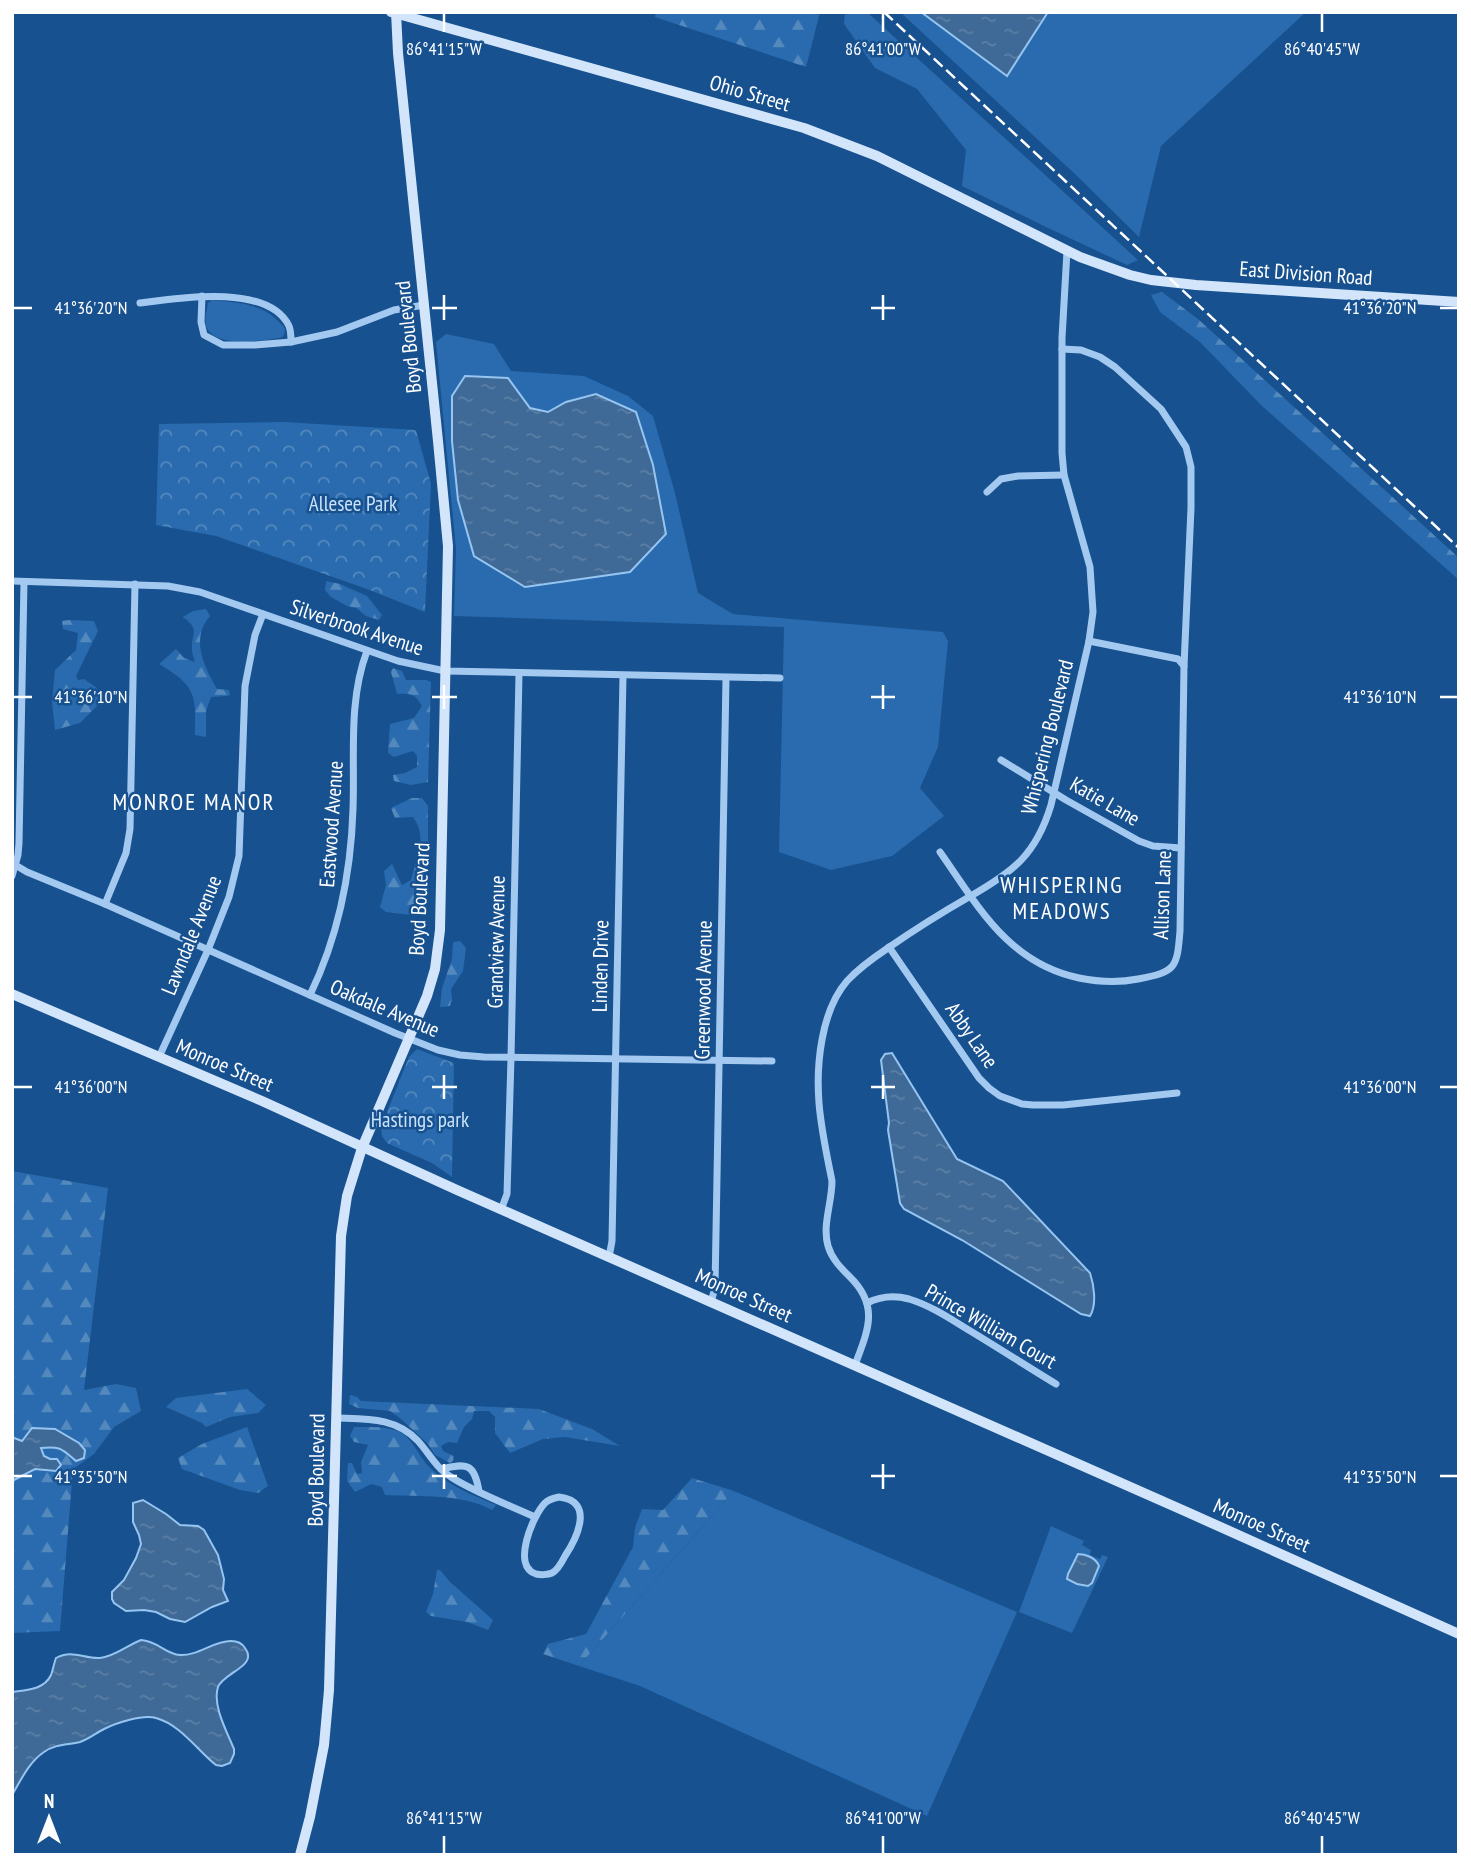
<svg xmlns="http://www.w3.org/2000/svg" width="1471" height="1867" viewBox="0 0 1471 1867" font-family="'PT Sans Narrow',sans-serif">
	<defs>
		<pattern id="forest-firs" width="22" height="20" patternUnits="userSpaceOnUse" patternTransform="scale(1.75)"><rect width="22" height="20" fill="#296bae"/><path d="M5 1l3.5 6h-7zM16 11l3.5 6h-7z" fill="#5489be"/></pattern>
		<pattern id="park-crowns" width="20" height="18" patternUnits="userSpaceOnUse" patternTransform="scale(1.75)"><rect width="20" height="18" fill="#296bae"/><path d="M2 6a3 3 0 1 1 6 0M12 15a3 3 0 1 1 6 0" fill="none" stroke="#5489be"/></pattern>
		<pattern id="water-ripples" width="26" height="14" patternUnits="userSpaceOnUse" patternTransform="scale(1.75)"><rect width="26" height="14" fill="#3f6996"/><path d="M2 4q2-2 4 0t4 0M15 11q2-2 4 0t4 0" fill="none" stroke="#5c80a6"/></pattern>
	</defs>
	<rect width="100%" height="100%" fill="#17518f"/>
	<g fill="#296bae" fill-rule="evenodd">
		<polygon points="845,12 867,12 1138,260 1127,265 1046,227 962,186 966,150 917,89 875,68 844,24"/>
		<polygon points="900,12 921,12 1006,75 1048,12 1306,12 1161,146 1139,237 1075,174"/>
		<path d="M212 300C238 303 262 303 280 323 286 328 286 330 283 337 266 341 211 349 206 325 204 319 207 310 208 303Z"/>
		<path d="M446 334 494 344 511 371 584 376 628 396 653 416 675 493 698 593 733 614 943 632 948 641 938 747 920 788 944 816 892 856 831 870 779 852 784 627 454 616 456 549 436 342ZM508 378 530 408 548 412 566 402 636 412 653 465 666 534 458 500 452 441V396Z"/>
		<polygon points="734,1491 1017,1612 927,1816 640,1686 579,1666"/>
		<polygon points="1051,1526 1084,1541 1082,1545 1091,1550 1090,1555 1100,1559 1102,1555 1108,1557 1072,1633 1019,1612"/>
	</g>
	<g fill="url(#forest-firs)">
		<polygon points="656,12 820,12 806,67 655,17"/>
		<polygon points="1162,292 1198,319 1459,558 1459,580 1262,406 1200,342 1160,312 1151,295"/>
		<polygon points="326,581 340,584 367,596 382,615 379,620 366,616 356,608 347,606 331,597 325,590"/>
		<path d="M206 609 210 616C190 639 204 666 217 689L229 690 230 695 227 696 211 697 206 711V737L195 735C196 694 196 686 159 664L176 649 184 658 195 662C194 658 192 654 192 650 191 633 201 630 183 617L193 611Z"/>
		<polygon points="69,620 94,621 98,631 76,676 78,680 84,679 97,688 99,704 80,723 55,730 52,702 55,670 76,650 78,633 63,629 62,621"/>
		<path d="M393 668 402 671 406 680H426L431 682 428 782 411 785 394 781 393 775 405 773 417 767V756L413 751 394 757 388 753 390 724 414 718 422 706C416 694 410 693 397 694L391 672Z"/>
		<path d="M412 798H422L428 806V895L421 907 411 915 386 912 380 907 386 885 384 871 392 864 402 885 411 880C417 858 428 838 413 817L395 818 391 808Z"/>
		<polygon points="460,941 466,948 463,971 451,989 452,999 450,1006 440,1007 442,988 452,959 453,942"/>
		<polygon points="12,1171 108,1188 84,1390 116,1384 136,1388 141,1411 114,1427 94,1454 73,1469 60,1631 12,1633"/>
		<polygon points="247,1389 266,1405 258,1413 230,1417 206,1427 202,1423 166,1407 176,1398"/>
		<polygon points="350,1395 357,1397 361,1401 539,1409 592,1429 620,1446 565,1437 543,1439 510,1453 495,1433 495,1417 489,1411 474,1411 472,1419 464,1427 457,1443 448,1442 441,1446 443,1451 454,1456 453,1461 450,1463 435,1455 428,1444 401,1419 390,1411 358,1408 349,1404"/>
		<polygon points="247,1427 268,1486 258,1493 240,1490 182,1469 178,1458 202,1444"/>
		<path d="M354 1427C367 1427 385 1426 398 1431 413 1438 419 1457 430 1468 449 1486 472 1495 496 1505L492 1510C461 1493 419 1497 385 1495L382 1487 371 1484 355 1492 347 1481 348 1463H352L357 1474 362 1473 361 1462 368 1445 354 1442 350 1436Z"/>
		<polygon points="692,1478 734,1491 579,1666 543,1654 548,1644 586,1634 633,1547 635,1528 642,1509 663,1510"/>
		<polygon points="437,1570 440,1570 450,1582 493,1620 488,1630 467,1622 431,1616 426,1612 433,1594"/>
	</g>
	<g fill="url(#park-crowns)">
		<polygon points="284,422 416,430 431,484 425,612 367,589 216,536 156,525 159,424"/>
		<polygon points="417,1049 454,1063 452,1177 432,1163 387,1143 382,1136 381,1127 409,1057"/>
	</g>
	<g fill="url(#water-ripples)" stroke="#96c5f2" stroke-width="2">
		<polygon points="921,12 1048,12 1007,76"/>
		<polygon points="465,376 508,378 530,408 548,412 566,402 596,394 636,412 653,465 666,534 630,572 525,587 474,556 458,500 452,441 452,396"/>
		<path d="M892 1053 957 1159 1003 1181 1090 1273C1094 1285 1097 1305 1090 1316L1081 1314 962 1240 904 1209 900 1203 888 1130 889 1123 881 1060 885 1054Z"/>
		<path d="M32 1428 55 1429 79 1443 85 1450 84 1458 76 1461C62 1449 61 1446 41 1448L44 1456 50 1459H57L61 1465 56 1471 35 1469 12 1481V1435L14 1438 22 1441Z"/>
		<polygon points="143,1500 166,1514 180,1525 198,1526 204,1530 218,1555 224,1579 223,1590 228,1601 212,1607 185,1622 170,1619 156,1612 144,1610 126,1611 114,1603 112,1599 112,1592 124,1580 136,1558 141,1544 139,1535 133,1522 133,1503"/>
		<path d="M1078 1554C1086 1554 1096 1558 1099 1566L1092 1583 1088 1586 1077 1584 1067 1579 1068 1574Z"/>
		<path d="M141 1640C158 1641 165 1654 180 1655 198 1656 213 1641 231 1641 237 1641 242 1643 245 1648 259 1666 223 1673 218 1687 212 1705 227 1732 234 1749V1754L230 1763 222 1766 216 1765C197 1750 181 1725 156 1718 143 1714 116 1723 104 1729 96 1733 89 1739 80 1742 68 1745 55 1744 44 1752 29 1762 21 1780 12 1795V1692C26 1690 44 1690 51 1675 53 1670 54 1663 56 1658 72 1649 84 1659 100 1658 114 1657 128 1645 141 1640Z"/>
	</g>
	<g fill="none" stroke-linecap="round" stroke-linejoin="round">
		<g stroke="#a4c9f0" stroke-width="7">
			<polyline points="202,296 201,322 204,335 223,345 255,345 291,342 337,332 394,310 424,305"/>
			<path d="M140 303C177 298 268 283 289 326 291 331 291 337 291 342"/>
			<polyline points="1062,349 1081,350 1100,357 1115,367 1161,409 1186,447 1191,467 1191,508 1184,666"/>
			<polyline points="987,492 1001,479 1018,476 1064,475"/>
			<polyline points="12,581 168,586 200,592 398,661 445,671 780,678"/>
			<polyline points="1001,760 1066,800 1139,841 1153,846 1181,848"/>
			<path d="M940 852C978 906 1008 963 1079 978 1099 982 1118 983 1138 979 1176 972 1177 968 1180 931L1184 666 1178 659 1089 641"/>
			<polyline points="12,863 27,872 105,904 395,1033 438,1050 460,1055 484,1057 772,1061"/>
			<polyline points="12,876 18,855 19,843 24,582"/>
			<polyline points="105,904 126,853 130,829 135,584"/>
			<polyline points="889,947 979,1078 989,1088 1000,1096 1022,1104 1033,1105 1063,1105 1177,1093"/>
			<path d="M310 995C338 937 351 874 353 809 355 757 348 701 367 651"/>
			<polyline points="159,1057 208,950 229,897 239,856 245,686 255,635 263,614"/>
			<polyline points="501,1210 507,1194 511,1058 519,674"/>
			<polyline points="609,1257 612,1241 623,676"/>
			<polyline points="711,1302 715,1288 726,678"/>
			<path d="M867 1303C881 1296 894 1295 909 1299 932 1306 952 1320 972 1332 1000 1349 1028 1367 1056 1384"/>
			<path d="M855 1365C868 1330 880 1306 849 1276 840 1267 832 1259 828 1246 822 1225 832 1203 832 1181 827 1156 821 1129 819 1103 816 1065 821 1011 847 981 859 968 873 958 888 948 914 930 941 913 969 897 1013 872 1036 855 1051 805L1089 641 1093 612 1090 567 1064 475 1062 453V338L1067 251"/>
			<path d="M337 1418C366 1419 396 1417 418 1441 429 1453 436 1468 451 1477 474 1492 509 1505 535 1517"/>
			<path d="M441 1469C467 1463 474 1463 479 1491"/>
			<path d="M559 1497C595 1501 577 1538 565 1556 562 1562 558 1570 552 1573 548 1575 540 1575 536 1574 511 1567 533 1515 545 1503 549 1499 554 1498 559 1497Z"/>
		</g>
		<g stroke="#d2e5fb" stroke-width="10">
			<polyline points="391,12 804,128 877,156 1080,257 1130,275 1151,280 1196,285 1459,302"/>
			<polyline points="12,994 262,1101 457,1190 1187,1512 1459,1634"/>
			<polyline points="300,1855 310,1817 324,1745 329,1690 341,1236 347,1196 362,1148 427,996 435,969 440,930 448,546 438,441 398,53 396,12"/>
		</g>
		<polyline stroke="#fff" stroke-width="2.5" stroke-dasharray="12 5" stroke-linecap="butt" points="884,12 1459,548"/>
	</g>
	<path fill="none" stroke="#fff" stroke-width="2.5" d="M444 14V32M883 14V32M1322 14V32M444 295V320M883 295V320M14 308H32M432 308H457M871 308H895M1440 308H1457M444 685V709M883 685V709M14 697H32M432 697H457M871 697H895M1440 697H1457M444 1075V1099M883 1075V1099M14 1087H32M432 1087H457M871 1087H895M1440 1087H1457M444 1464V1489M883 1464V1489M14 1476H32M432 1476H457M871 1476H895M1440 1476H1457M444 1836V1853M883 1836V1853M1322 1836V1853"/>
	<g text-anchor="middle" dominant-baseline="central" stroke-width="5" stroke-linejoin="round" paint-order="stroke">
		<g font-size="21" fill="#fff" stroke="#17518f">
			<text transform="translate(750 93) rotate(16)">Ohio Street</text>
			<text transform="translate(1306 273) rotate(4)">East Division Road</text>
			<text transform="translate(408 337) rotate(-96)">Boyd Boulevard</text>
			<text transform="translate(357 627) rotate(18)">Silverbrook Avenue</text>
			<text transform="translate(1047 737) rotate(-76)">Whispering Boulevard</text>
			<text transform="translate(1105 801) rotate(30)">Katie Lane</text>
			<text transform="translate(331 824) rotate(-86)">Eastwood Avenue</text>
			<text transform="translate(1162 895) rotate(-88)">Allison Lane</text>
			<text transform="translate(419 899) rotate(-87)">Boyd Boulevard</text>
			<text transform="translate(191 935) rotate(-68)">Lawndale Avenue</text>
			<text transform="translate(496 942) rotate(-89)">Grandview Avenue</text>
			<text transform="translate(600 966) rotate(-89)">Linden Drive</text>
			<text transform="translate(703 990) rotate(-89)">Greenwood Avenue</text>
			<text transform="translate(385 1008) rotate(23)">Oakdale Avenue</text>
			<text transform="translate(972 1035) rotate(55)">Abby Lane</text>
			<text transform="translate(225 1065) rotate(23)">Monroe Street</text>
			<text transform="translate(744 1295) rotate(24)">Monroe Street</text>
			<text transform="translate(991 1326) rotate(30)">Prince William Court</text>
			<text transform="translate(316 1470) rotate(-89)">Boyd Boulevard</text>
			<text transform="translate(1262 1525) rotate(24)">Monroe Street</text>
		</g>
		<g font-size="21" fill="#cae3fb" stroke="#17518f">
			<text x="353" y="503">Allesee Park</text>
			<text x="420" y="1119">Hastings park</text>
		</g>
		<g font-size="23" letter-spacing="2" fill="#fff" stroke="#17518f">
			<text x="194" y="801">MONROE MANOR</text>
			<text x="1062" y="884">WHISPERING<tspan x="1062" dy="26">MEADOWS</tspan></text>
		</g>
	</g>
	<g font-size="18" text-anchor="middle" fill="#fff" stroke="#17518f" stroke-width="5" stroke-linejoin="round" paint-order="stroke">
		<text x="444" y="55">86°41'15"W</text>
		<text x="883" y="55">86°41'00"W</text>
		<text x="1322" y="55">86°40'45"W</text>
		<text x="91" y="314">41°36'20"N</text>
		<text x="1380" y="314">41°36'20"N</text>
		<text x="91" y="703">41°36'10"N</text>
		<text x="1380" y="703">41°36'10"N</text>
		<text x="91" y="1093">41°36'00"N</text>
		<text x="1380" y="1093">41°36'00"N</text>
		<text x="91" y="1483">41°35'50"N</text>
		<text x="1380" y="1483">41°35'50"N</text>
		<text x="444" y="1824">86°41'15"W</text>
		<text x="883" y="1824">86°41'00"W</text>
		<text x="1322" y="1824">86°40'45"W</text>
	</g>
	<rect width="1471" height="1867" fill="none" stroke="#ffffff" stroke-width="28"/>
	<g transform="translate(49 1818)" stroke="#17518f" stroke-width="5" paint-order="stroke">
	<path d="M0-5L12 26L0 18L-12 26Z" fill="#ffffff"/>
	<text y="-10" font-size="19" font-weight="bold" text-anchor="middle" fill="#ffffff">N</text>
	</g>
</svg>
